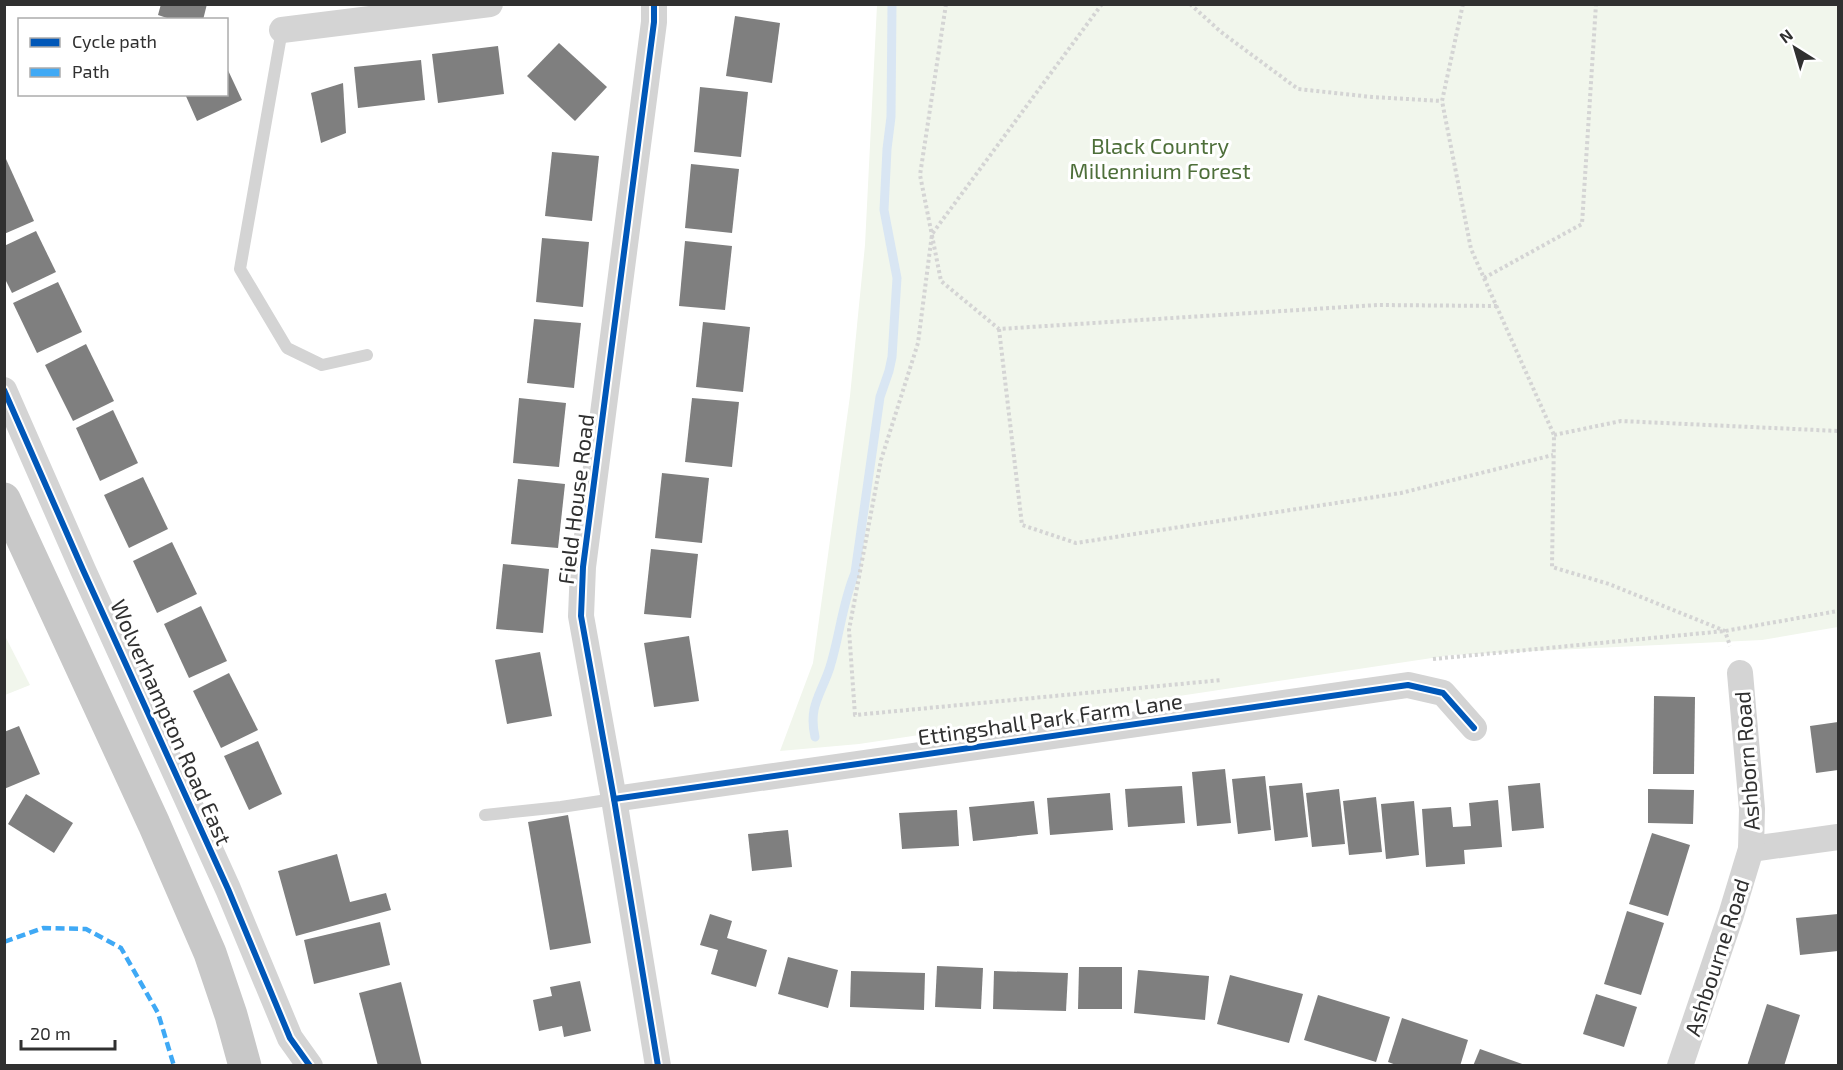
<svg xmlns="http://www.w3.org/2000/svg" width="1843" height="1070" viewBox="0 0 1843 1070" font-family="'Exo 2',sans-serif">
	<rect width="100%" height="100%" fill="#fff"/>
	<g fill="#f1f6ec">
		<polygon points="877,5 1838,5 1838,627 1762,640 1452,655 859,744 780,751 813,663 850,396 865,245"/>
		<polygon points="4,634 30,685 5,695 4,695"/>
	</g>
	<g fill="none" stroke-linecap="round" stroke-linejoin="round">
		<path stroke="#d9e6f3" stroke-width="9" d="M815 737C808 706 821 695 830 667 840 635 842 604 855 573L880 397 889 371 892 357 897 278 884 210 887 149 891 117 892 4"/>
	</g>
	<g fill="#7f7f7f">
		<polygon points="161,4 207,4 203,20 173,20 158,15"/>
		<polygon points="735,16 780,23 772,83 726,76"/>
		<polygon points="559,43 607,87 575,121 527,76"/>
		<polygon points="498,46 504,94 438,103 432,54"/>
		<polygon points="421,60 425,100 358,108 354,67"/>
		<polygon points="226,66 242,100 197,121 185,94 226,94"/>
		<polygon points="343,83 346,133 321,143 311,93"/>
		<polygon points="700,87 748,92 741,157 694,152"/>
		<polygon points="552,152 599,156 592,221 545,216"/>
		<polygon points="6,159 34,221 4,234 4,160"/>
		<polygon points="691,164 739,169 732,233 685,228"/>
		<polygon points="36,231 56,272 12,293 4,277 4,246"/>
		<polygon points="542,238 589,242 583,307 536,302"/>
		<polygon points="685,241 732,246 725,310 679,306"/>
		<polygon points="58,282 82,332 37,353 13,303"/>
		<polygon points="534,319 581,323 574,388 527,383"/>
		<polygon points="703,322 750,327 743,392 696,387"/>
		<polygon points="86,344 114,401 73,421 45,365"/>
		<polygon points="519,398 566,403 559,467 513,463"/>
		<polygon points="692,398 739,402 732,467 685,462"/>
		<polygon points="113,410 138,463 100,481 76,428"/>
		<polygon points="662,473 709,478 702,543 655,538"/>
		<polygon points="143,477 168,529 129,548 104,495"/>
		<polygon points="518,479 565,484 558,548 511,544"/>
		<polygon points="172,542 197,594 157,613 133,561"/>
		<polygon points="651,549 698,554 691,618 644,614"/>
		<polygon points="503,564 549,569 543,633 496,629"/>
		<polygon points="201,606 227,661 189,678 164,624"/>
		<polygon points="689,636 699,701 654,707 644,643"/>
		<polygon points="540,652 552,716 507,724 495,660"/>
		<polygon points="229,673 258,730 221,748 193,691"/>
		<polygon points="1654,696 1695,697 1694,774 1653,774"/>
		<polygon points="1838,722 1838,770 1816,773 1810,726"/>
		<polygon points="19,726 40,774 4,789 4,732"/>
		<polygon points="258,741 282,794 249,810 224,756"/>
		<polygon points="1225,769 1231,823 1197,826 1192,772"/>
		<polygon points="1265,776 1271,830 1238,834 1232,779"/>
		<polygon points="1302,783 1308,837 1275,841 1269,786"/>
		<polygon points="1540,783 1544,828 1512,831 1508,786"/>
		<polygon points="1182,786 1185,823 1128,827 1125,789"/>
		<polygon points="1339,789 1345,844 1312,847 1306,793"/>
		<polygon points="1648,789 1694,790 1693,824 1648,823"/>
		<polygon points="1110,793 1113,830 1050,835 1047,798"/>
		<polygon points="26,794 73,823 54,853 8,824"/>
		<polygon points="1376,797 1382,852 1349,855 1343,801"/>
		<polygon points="1498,800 1502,847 1464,850 1465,864 1426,867 1422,809 1451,807 1453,827 1471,826 1469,803"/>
		<polygon points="1034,801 1038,834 973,841 969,807"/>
		<polygon points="1414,801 1419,855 1386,859 1381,804"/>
		<polygon points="957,810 959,846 902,849 899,813"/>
		<polygon points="568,815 591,943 550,950 528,822"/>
		<polygon points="788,830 792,867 752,871 748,834"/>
		<polygon points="1652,833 1690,845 1668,916 1629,904"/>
		<polygon points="337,854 350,902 386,893 391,910 296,936 278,871"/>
		<polygon points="1627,911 1664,923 1641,995 1604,984"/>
		<polygon points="710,914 732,921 727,938 767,950 756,987 711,974 718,950 700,945"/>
		<polygon points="1838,914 1838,951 1800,955 1796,918"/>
		<polygon points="380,922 390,965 314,984 304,940"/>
		<polygon points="788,957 838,970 828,1008 778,994"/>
		<polygon points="937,966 983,968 981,1009 935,1007"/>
		<polygon points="1079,967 1122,967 1122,1009 1078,1009"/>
		<polygon points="1138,970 1209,976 1205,1020 1134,1013"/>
		<polygon points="851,971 925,973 924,1010 850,1007"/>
		<polygon points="994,971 1068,973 1066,1011 993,1009"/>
		<polygon points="1230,975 1303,994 1289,1043 1217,1024"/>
		<polygon points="580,981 591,1031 564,1037 562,1026 539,1031 533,1000 552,996 550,987"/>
		<polygon points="401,982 422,1066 378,1066 359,993"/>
		<polygon points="1596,994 1637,1007 1624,1047 1583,1034"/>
		<polygon points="1318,995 1390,1017 1376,1062 1304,1040"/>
		<polygon points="1767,1004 1800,1015 1784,1066 1747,1066"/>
		<polygon points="1402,1018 1468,1040 1460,1066 1399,1066 1388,1062"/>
		<polygon points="1480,1049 1525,1065 1525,1066 1473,1066"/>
	</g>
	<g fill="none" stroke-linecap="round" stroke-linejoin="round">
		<g stroke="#d4d4d4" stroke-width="4" stroke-dasharray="3 3" stroke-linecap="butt">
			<polyline points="946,4 920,175 941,281 999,329 1377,305 1497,306"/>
			<polyline points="1102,4 932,234 918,343 881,460 849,630 855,715 1222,680"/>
			<polyline points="1190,4 1221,32 1298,89 1372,97 1442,101"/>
			<polyline points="1463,4 1442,101 1471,249 1554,435 1552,567 1609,584 1725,631 1730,646"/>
			<polyline points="1484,278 1582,224 1596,4"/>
			<polyline points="999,329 1022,525 1076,543 1401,493 1553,455"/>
			<polyline points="1554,435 1621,421 1838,431"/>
			<polyline points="1433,659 1725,631 1838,611"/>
		</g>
		<g stroke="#d4d4d4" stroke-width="12">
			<polyline points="282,30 240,269 287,348 322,365 367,355"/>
			<polyline points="485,815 561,807 614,799"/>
		</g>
		<g stroke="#d4d4d4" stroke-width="26">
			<polyline points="654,4 654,22 583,567 581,616 614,799 658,1066"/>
			<polyline points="282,30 490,4"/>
			<polyline points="4,390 83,570 228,889 290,1038 310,1066"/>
			<polyline points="614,799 1408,685 1443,693 1474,728"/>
			<polyline points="1751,849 1838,837"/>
			<polyline points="1680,1066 1731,915 1751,849 1752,809 1740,673"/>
		</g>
		<polyline stroke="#c8c8c8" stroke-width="33" points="4,499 154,824 210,953 231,1015 245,1066"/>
		<polyline stroke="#3fa9f5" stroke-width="4.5" stroke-dasharray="9 4.5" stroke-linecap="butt" points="4,942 43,928 86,929 121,948 158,1013 174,1066"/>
		<defs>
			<g id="cycleway">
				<polyline points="654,4 654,22 583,567 581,616 614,799 658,1066"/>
				<polyline points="4,390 83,570 228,889 290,1038 310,1066"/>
				<polyline points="614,799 1408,685 1443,693 1474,728"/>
			</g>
		</defs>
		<use href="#cycleway" stroke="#fff" stroke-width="10"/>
		<use href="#cycleway" stroke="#0057b8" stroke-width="6"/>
	</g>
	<g text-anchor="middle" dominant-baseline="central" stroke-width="6" stroke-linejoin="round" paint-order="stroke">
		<g font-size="22" fill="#4e6f3a" stroke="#fff">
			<text x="1160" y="145">Black Country<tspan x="1160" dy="25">Millennium Forest</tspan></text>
		</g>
		<g font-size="22" fill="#303030" stroke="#fff">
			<text transform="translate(575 499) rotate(-83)">Field House Road</text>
			<text transform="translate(1050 718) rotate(-8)">Ettingshall Park Farm Lane</text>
			<text transform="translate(172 722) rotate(66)">Wolverhampton Road East</text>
			<text transform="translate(1746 761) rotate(-94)">Ashborn Road</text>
			<text transform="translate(1716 957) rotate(-72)">Ashbourne Road</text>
		</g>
	</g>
	<rect width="1843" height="1070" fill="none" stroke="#303030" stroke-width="12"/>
	<rect x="18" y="18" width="210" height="78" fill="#ffffff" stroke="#acacac" stroke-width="1.5"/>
	<rect x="30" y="38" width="30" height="9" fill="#0057b8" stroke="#acacac" stroke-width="1.5"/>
	<text x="72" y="48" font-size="18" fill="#303030">Cycle path</text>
	<rect x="30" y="68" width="30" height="9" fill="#3fa9f5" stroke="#acacac" stroke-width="1.5"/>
	<text x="72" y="78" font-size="18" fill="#303030">Path</text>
	<g transform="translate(1795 48) rotate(323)" stroke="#ffffff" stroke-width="4.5" paint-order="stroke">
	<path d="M0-4.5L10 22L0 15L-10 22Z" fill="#303030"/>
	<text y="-9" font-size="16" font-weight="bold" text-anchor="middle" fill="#303030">N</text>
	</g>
	<path d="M21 1040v9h94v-9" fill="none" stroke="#303030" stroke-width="3"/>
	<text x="30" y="1040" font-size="18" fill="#303030" stroke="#ffffff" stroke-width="4.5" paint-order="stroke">20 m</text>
</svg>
